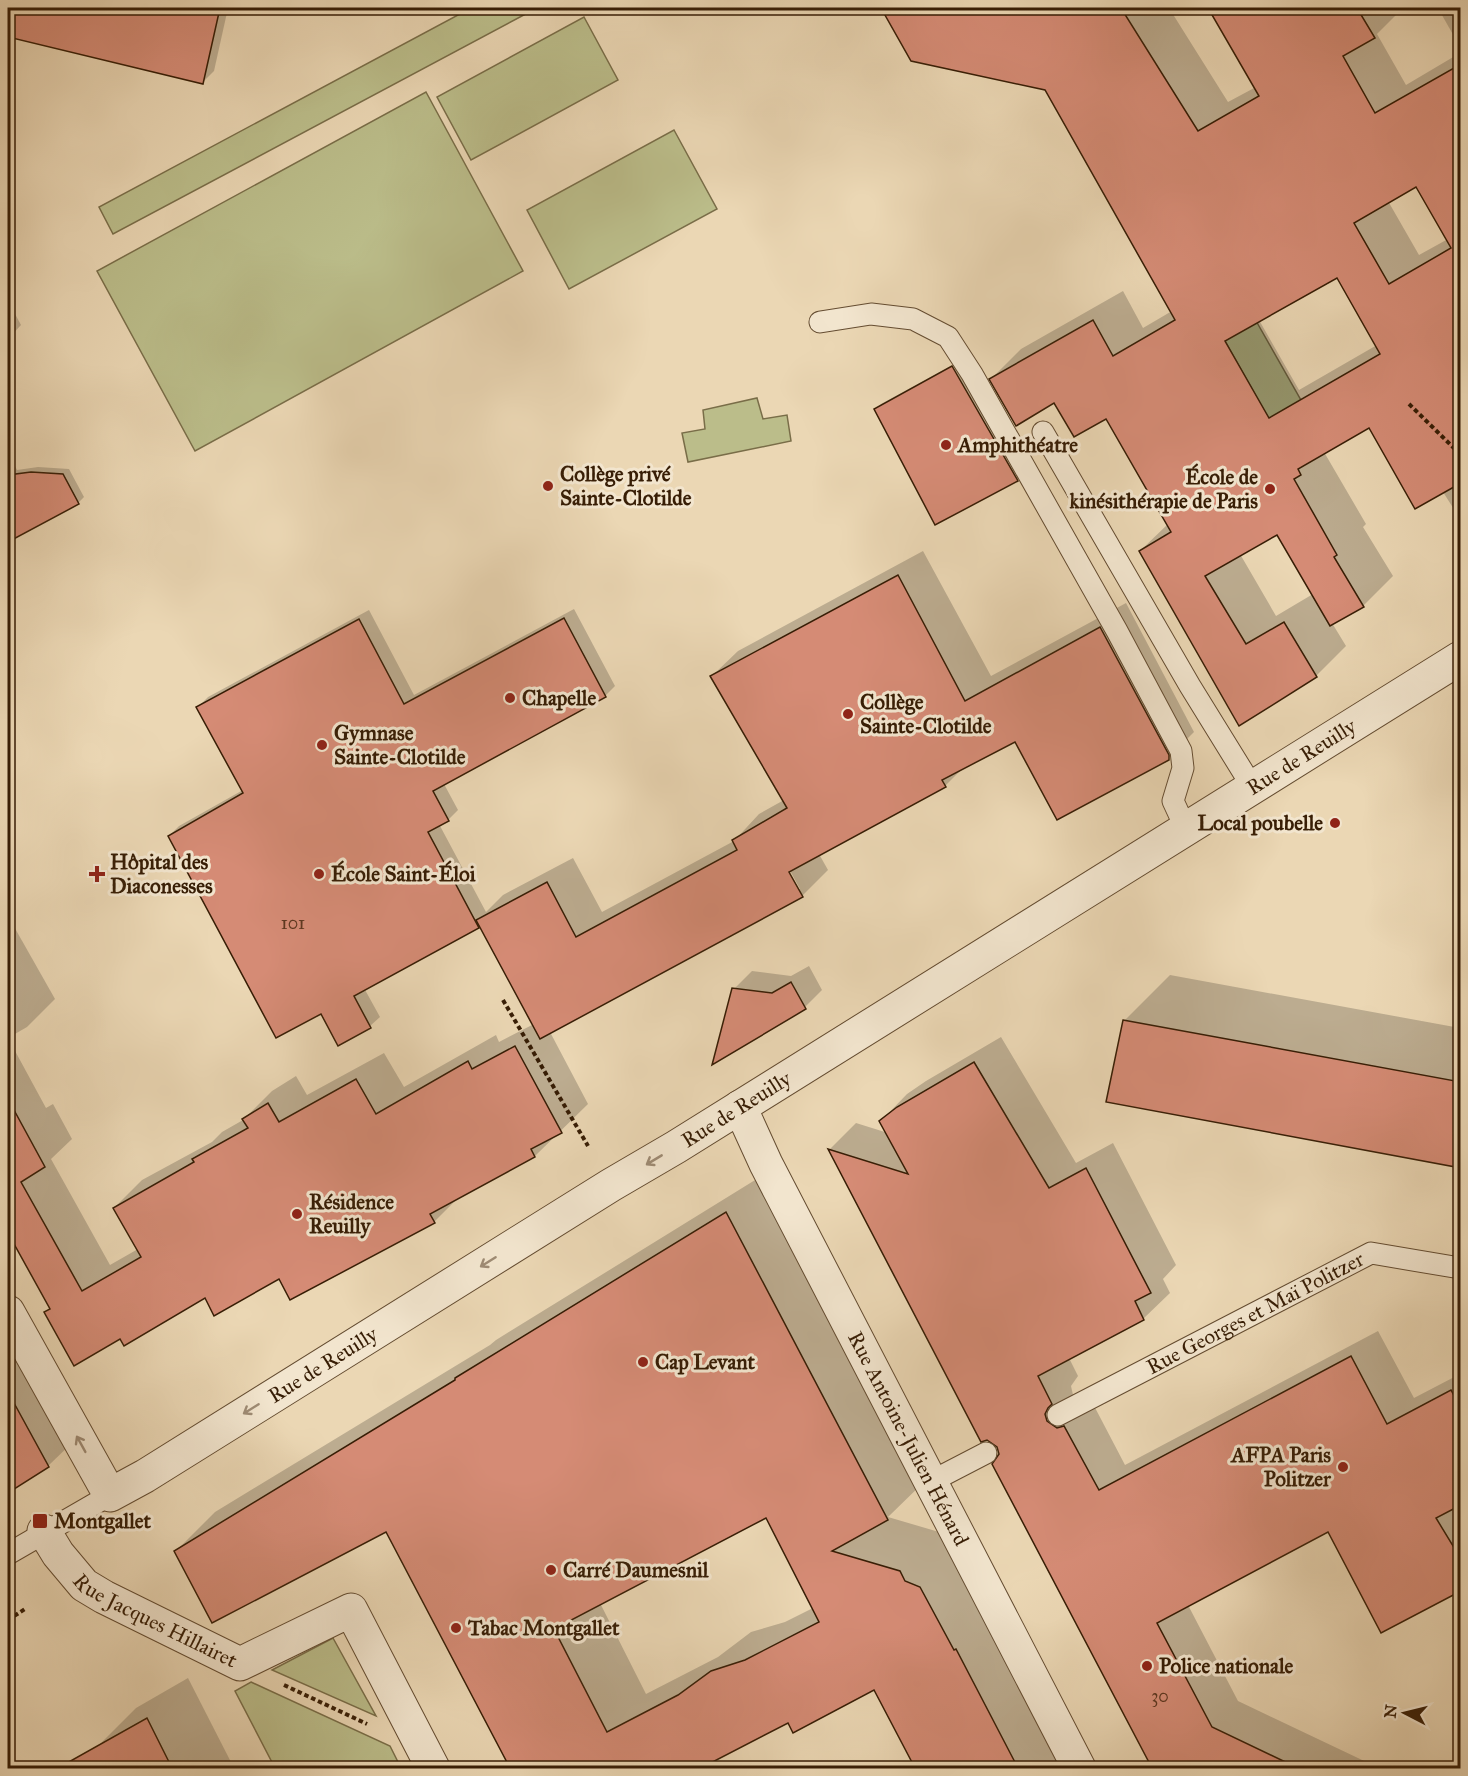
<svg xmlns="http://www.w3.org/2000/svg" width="1468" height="1776" viewBox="0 0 1468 1776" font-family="'IM FELL Great Primer',serif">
	<rect width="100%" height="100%" fill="#ebd7b4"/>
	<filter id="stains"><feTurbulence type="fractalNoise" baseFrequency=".00333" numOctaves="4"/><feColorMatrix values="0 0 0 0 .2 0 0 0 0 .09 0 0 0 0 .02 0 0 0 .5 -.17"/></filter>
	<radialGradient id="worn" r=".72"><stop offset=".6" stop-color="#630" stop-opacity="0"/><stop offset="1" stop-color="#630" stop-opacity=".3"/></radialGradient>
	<g fill="#bbbd8a" stroke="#796d48" stroke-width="1.5">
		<polygon points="471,8 537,8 113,234 99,207"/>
		<polygon points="584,17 618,80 471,160 437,97"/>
		<polygon points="426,92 523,271 195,451 97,271"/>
		<polygon points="674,130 717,209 569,289 527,210"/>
		<polygon points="1247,305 1323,439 1290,457 1215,323"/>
		<polygon points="757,398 763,419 787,415 791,441 688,462 682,433 705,429 703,410"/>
		<polygon points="333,1638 376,1716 272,1670"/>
		<polygon points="251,1682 390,1746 401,1768 275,1768 235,1691"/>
	</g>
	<g fill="#0003" fill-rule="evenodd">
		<polygon points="8,8 228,8 214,71 202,83 8,35"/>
		<path d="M883 8H1169L1228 102 1256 87 1210 9 1212 8H1403L1377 34 1406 85 1460 53V512L1457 514 1443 492 1370 426 1324 452 1366 524 1363 527 1393 576 1363 606 1332 623 1346 646 1316 676 1240 724 1140 551 1168 524 1106 417 991 379 1021 349 1123 291 1143 328 1172 311 1046 88 912 59ZM1416 185 1448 239 1419 255 1388 201ZM1338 276 1377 345 1299 390 1259 320ZM1277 533 1313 594 1276 616 1240 554Z"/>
		<polygon points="1438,8 1460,8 1460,47"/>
		<polygon points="8,301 21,325 8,339"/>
		<polygon points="958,362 1022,474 1017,480 876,410 881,404"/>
		<polygon points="14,464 17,470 38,467 69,469 84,497 78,503 8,540 8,468"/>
		<path d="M923 551 991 676 1126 603 1194 732 1168 758 1015 740 964 767 945 786 819 854 828 870 802 896 550 1032 588 1104 535 1156 458 1198 434 1222 280 1277 205 1296 120 1337 46 1312 51 1307 14 1242 8 1244V1038L46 1108 53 1104 72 1139 51 1159 110 1265 138 1249 114 1208 142 1180 212 1142 222 1132 243 1120 272 1091 296 1076 307 1095 384 1053 404 1087 496 1035 499 1042 534 1024 480 925 364 988 380 1017 370 1026 321 1012 169 836 179 826 243 790 198 707 208 697 369 610 414 695 574 609 615 686 605 696 444 784 458 810 448 820 439 824 486 912 503 895 573 858 602 912 734 841 759 814 784 800 712 676 738 651ZM787 865 800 889H797L784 866Z"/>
		<polygon points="8,916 55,999 27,1027 8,1038"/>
		<polygon points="809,966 822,990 805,1007 734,989 752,971 791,976"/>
		<polygon points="1170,975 1460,1028 1460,1166 1124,1021"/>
		<polygon points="1001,1037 1076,1163 1113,1143 1176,1265 1163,1279 1170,1293 1143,1319 1069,1358 1078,1376 1071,1386 1073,1395 1084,1402 1091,1400 1125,1465 1378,1331 1414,1398 1460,1374 1460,1589 1329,1530 1188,1605 1238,1701 1379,1768 1153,1768 994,1464 1000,1454 998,1446 987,1439 981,1440 830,1149 856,1123 888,1133 881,1121 907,1094 926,1081"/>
		<path d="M765 1174 926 1480 888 1517 939 1532 944 1543 958 1549 1077 1768H916L875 1688 788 1721 698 1768H512L386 1530 176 1551 215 1512 490 1345 496 1340ZM766 1516 813 1608 785 1622 751 1632 718 1657 646 1694 600 1603Z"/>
		<polygon points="8,1322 74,1441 48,1466 8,1491"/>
		<polygon points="188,1678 234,1768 105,1768 95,1749 136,1708"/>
	</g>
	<g fill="#d58b75" stroke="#371d05" stroke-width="1.5" fill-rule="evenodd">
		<polygon points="8,8 220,8 203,84 8,37"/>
		<path d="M881 8H1121L1198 131 1259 96 1208 8H1357L1375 38 1343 56 1375 113 1461 64V483L1415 509 1369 428 1298 469 1301 475 1294 479 1337 555 1334 557 1364 607 1330 626 1277 535 1205 576 1246 644 1284 622 1317 677 1239 726 1139 551 1171 532 1106 419 1074 437 1054 403 1016 426 989 379 1093 320 1113 356 1175 320 1045 90 911 61ZM1416 187 1451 248 1389 284 1354 223ZM1337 278 1380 354 1269 418 1225 341Z"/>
		<polygon points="952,366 1018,481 935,525 874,409"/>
		<polygon points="31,472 63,474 79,504 8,542 8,475"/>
		<polygon points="898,575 965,701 1100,627 1169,755 1169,760 1057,820 1015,742 942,780 946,787 789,872 803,897 540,1039 476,920 547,882 576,937 737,850 732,840 787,808 710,676"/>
		<polygon points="564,618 606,697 433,791 449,821 428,832 479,928 354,996 371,1028 338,1046 321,1014 276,1038 168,836 243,793 196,707 359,619 404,704"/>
		<polygon points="791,982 806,1009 712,1065 732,988 772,993"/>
		<polygon points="1123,1020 1461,1082 1461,1168 1106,1102"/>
		<polygon points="515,1046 562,1133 531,1149 535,1157 430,1214 435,1223 290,1300 279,1279 214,1316 205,1298 124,1346 120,1339 74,1366 44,1312 50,1309 8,1233 8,1099 45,1167 21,1182 82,1291 141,1257 113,1208 194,1162 192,1159 248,1128 242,1119 268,1103 279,1122 356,1079 376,1114 468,1061 472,1069"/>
		<polygon points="974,1062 1049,1188 1086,1168 1151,1293 1135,1301 1144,1320 1038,1376 1052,1404 1048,1408 1045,1414 1047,1421 1057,1428 1064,1426 1099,1490 1351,1356 1387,1424 1451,1390 1461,1409 1461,1505 1436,1518 1461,1559 1461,1591 1381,1633 1328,1532 1157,1623 1212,1727 1298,1768 1152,1768 992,1464 999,1454 997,1447 987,1440 981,1442 828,1149 908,1174 879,1121 897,1107"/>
		<path d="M726 1212 888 1520 832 1551 900 1571 905 1581 920 1587 954 1650 956 1649 1018 1768H915L874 1690 793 1733 788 1723 701 1768H510L386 1532 212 1623 174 1551 455 1380V1378ZM766 1518 819 1622 745 1660 711 1671 678 1695 607 1732 554 1629Z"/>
		<polygon points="8,1392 49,1467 8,1493"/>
		<polygon points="147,1718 172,1768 58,1768"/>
	</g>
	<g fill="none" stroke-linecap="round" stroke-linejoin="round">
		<defs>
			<g id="lane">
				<polyline points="820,322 871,314 913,319 948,337 972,374 1117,631 1181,751 1183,768 1173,801 1186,829"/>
				<polyline points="1043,432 1190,686 1253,788"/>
				<path id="s1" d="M1058 1415 1371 1253 1460 1268"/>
				<polyline points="932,1481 986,1453"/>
				<polyline points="8,1554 110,1495"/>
			</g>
			<g id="street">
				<path id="s2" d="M740 1107 766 1164 1079 1768"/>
				<path id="s3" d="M8 1312 110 1495 145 1476 611 1185 676 1147 1460 658"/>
				<path id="s4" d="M44 1531 58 1554 84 1585 104 1597 240 1664 351 1610 433 1768"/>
			</g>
		</defs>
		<use href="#lane" stroke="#644c31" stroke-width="23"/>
		<use href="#street" stroke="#644c31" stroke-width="35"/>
		<g stroke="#371d05" stroke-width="4" stroke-dasharray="4.5 3" stroke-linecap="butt">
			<polyline points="1409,404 1460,454"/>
			<polyline points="503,1000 588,1146"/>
			<polyline points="8,1620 25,1609"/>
			<polyline points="284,1685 367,1724"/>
		</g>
		<use href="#lane" stroke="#f2e5ce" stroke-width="21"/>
		<use href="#street" stroke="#f2e5ce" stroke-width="33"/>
	</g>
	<defs><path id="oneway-shaft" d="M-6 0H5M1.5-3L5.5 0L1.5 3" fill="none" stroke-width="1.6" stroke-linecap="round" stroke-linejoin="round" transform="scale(1.5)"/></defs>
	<g stroke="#9e8b74">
		<use href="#oneway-shaft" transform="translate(654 1160) rotate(149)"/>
		<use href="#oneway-shaft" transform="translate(488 1262) rotate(148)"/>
		<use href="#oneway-shaft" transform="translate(251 1409) rotate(148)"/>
		<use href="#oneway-shaft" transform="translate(81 1444) rotate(-119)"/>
	</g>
	<g fill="#8f2418" stroke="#f2e5ce" stroke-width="2">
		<circle cx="946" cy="445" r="6"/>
		<circle cx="548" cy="486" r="6"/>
		<circle cx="1270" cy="489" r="6"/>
		<circle cx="510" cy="698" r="6"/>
		<circle cx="848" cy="714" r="6"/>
		<circle cx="322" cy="745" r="6"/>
		<circle cx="1335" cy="823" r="6"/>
		<path d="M94 865h6v6h6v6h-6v6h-6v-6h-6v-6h6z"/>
		<circle cx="319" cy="874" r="6"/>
		<circle cx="297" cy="1214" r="6"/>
		<circle cx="643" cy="1362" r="6"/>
		<circle cx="1343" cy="1467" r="6"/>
		<rect x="32" y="1513" width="16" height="16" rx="3"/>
		<circle cx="551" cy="1570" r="6"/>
		<circle cx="456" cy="1628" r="6"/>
		<circle cx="1147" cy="1666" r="6"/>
	</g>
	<g text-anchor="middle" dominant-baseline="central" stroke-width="6" stroke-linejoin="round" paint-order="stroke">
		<g font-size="18" fill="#5e3821">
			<text x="293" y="923">101</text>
			<text x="1160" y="1696">30</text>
		</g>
		<g font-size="21" font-weight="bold" fill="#371d05" stroke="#f2e5ce" text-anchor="start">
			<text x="958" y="445">Amphithéatre</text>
			<text x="560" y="474">Collège privé<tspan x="560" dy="24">Sainte-Clotilde</tspan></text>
			<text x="1258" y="477" text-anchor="end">École de<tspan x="1258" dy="24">kinésithérapie de Paris</tspan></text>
			<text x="522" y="698">Chapelle</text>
			<text x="860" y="702">Collège<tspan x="860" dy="24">Sainte-Clotilde</tspan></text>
			<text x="334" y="733">Gymnase<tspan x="334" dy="24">Sainte-Clotilde</tspan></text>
			<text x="1323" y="823" text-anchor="end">Local poubelle</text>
			<text x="110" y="862">Hôpital des<tspan x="110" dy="24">Diaconesses</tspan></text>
			<text x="331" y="874">École Saint-Éloi</text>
			<text x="309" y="1202">Résidence<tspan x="309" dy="24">Reuilly</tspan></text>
			<text x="655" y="1362">Cap Levant</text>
			<text x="1331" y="1455" text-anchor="end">AFPA Paris<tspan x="1331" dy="24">Politzer</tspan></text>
			<text x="54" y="1521">Montgallet</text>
			<text x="563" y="1570">Carré Daumesnil</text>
			<text x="468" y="1628">Tabac Montgallet</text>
			<text x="1159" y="1666">Police nationale</text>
		</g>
		<g font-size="21" fill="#371d05" stroke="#f2e5ce">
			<text stroke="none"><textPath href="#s3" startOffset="1611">Rue de Reuilly</textPath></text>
			<text stroke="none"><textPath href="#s3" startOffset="945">Rue de Reuilly</textPath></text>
			<text stroke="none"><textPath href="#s1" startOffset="222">Rue Georges et Maï Politzer</textPath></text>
			<text stroke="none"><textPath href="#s3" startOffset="459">Rue de Reuilly</textPath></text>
			<text stroke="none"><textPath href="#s2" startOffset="372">Rue Antoine-Julien Hénard</textPath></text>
			<text stroke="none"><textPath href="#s4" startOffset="147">Rue Jacques Hillairet</textPath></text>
		</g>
	</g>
	<rect width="1468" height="1776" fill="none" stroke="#ebd7b4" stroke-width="30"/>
	<rect x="9" y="9" width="1450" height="1758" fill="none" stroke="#371d05" stroke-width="3"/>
	<rect x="15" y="15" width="1438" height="1746" fill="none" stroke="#371d05" stroke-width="1.5"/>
	<g transform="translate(1405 1713) rotate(277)" stroke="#f2e5ce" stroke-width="4.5" paint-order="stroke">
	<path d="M0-4.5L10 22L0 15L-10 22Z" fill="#371d05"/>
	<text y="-9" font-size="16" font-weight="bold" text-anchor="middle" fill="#371d05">N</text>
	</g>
	<rect width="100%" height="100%" filter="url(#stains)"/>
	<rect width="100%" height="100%" fill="url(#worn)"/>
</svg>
